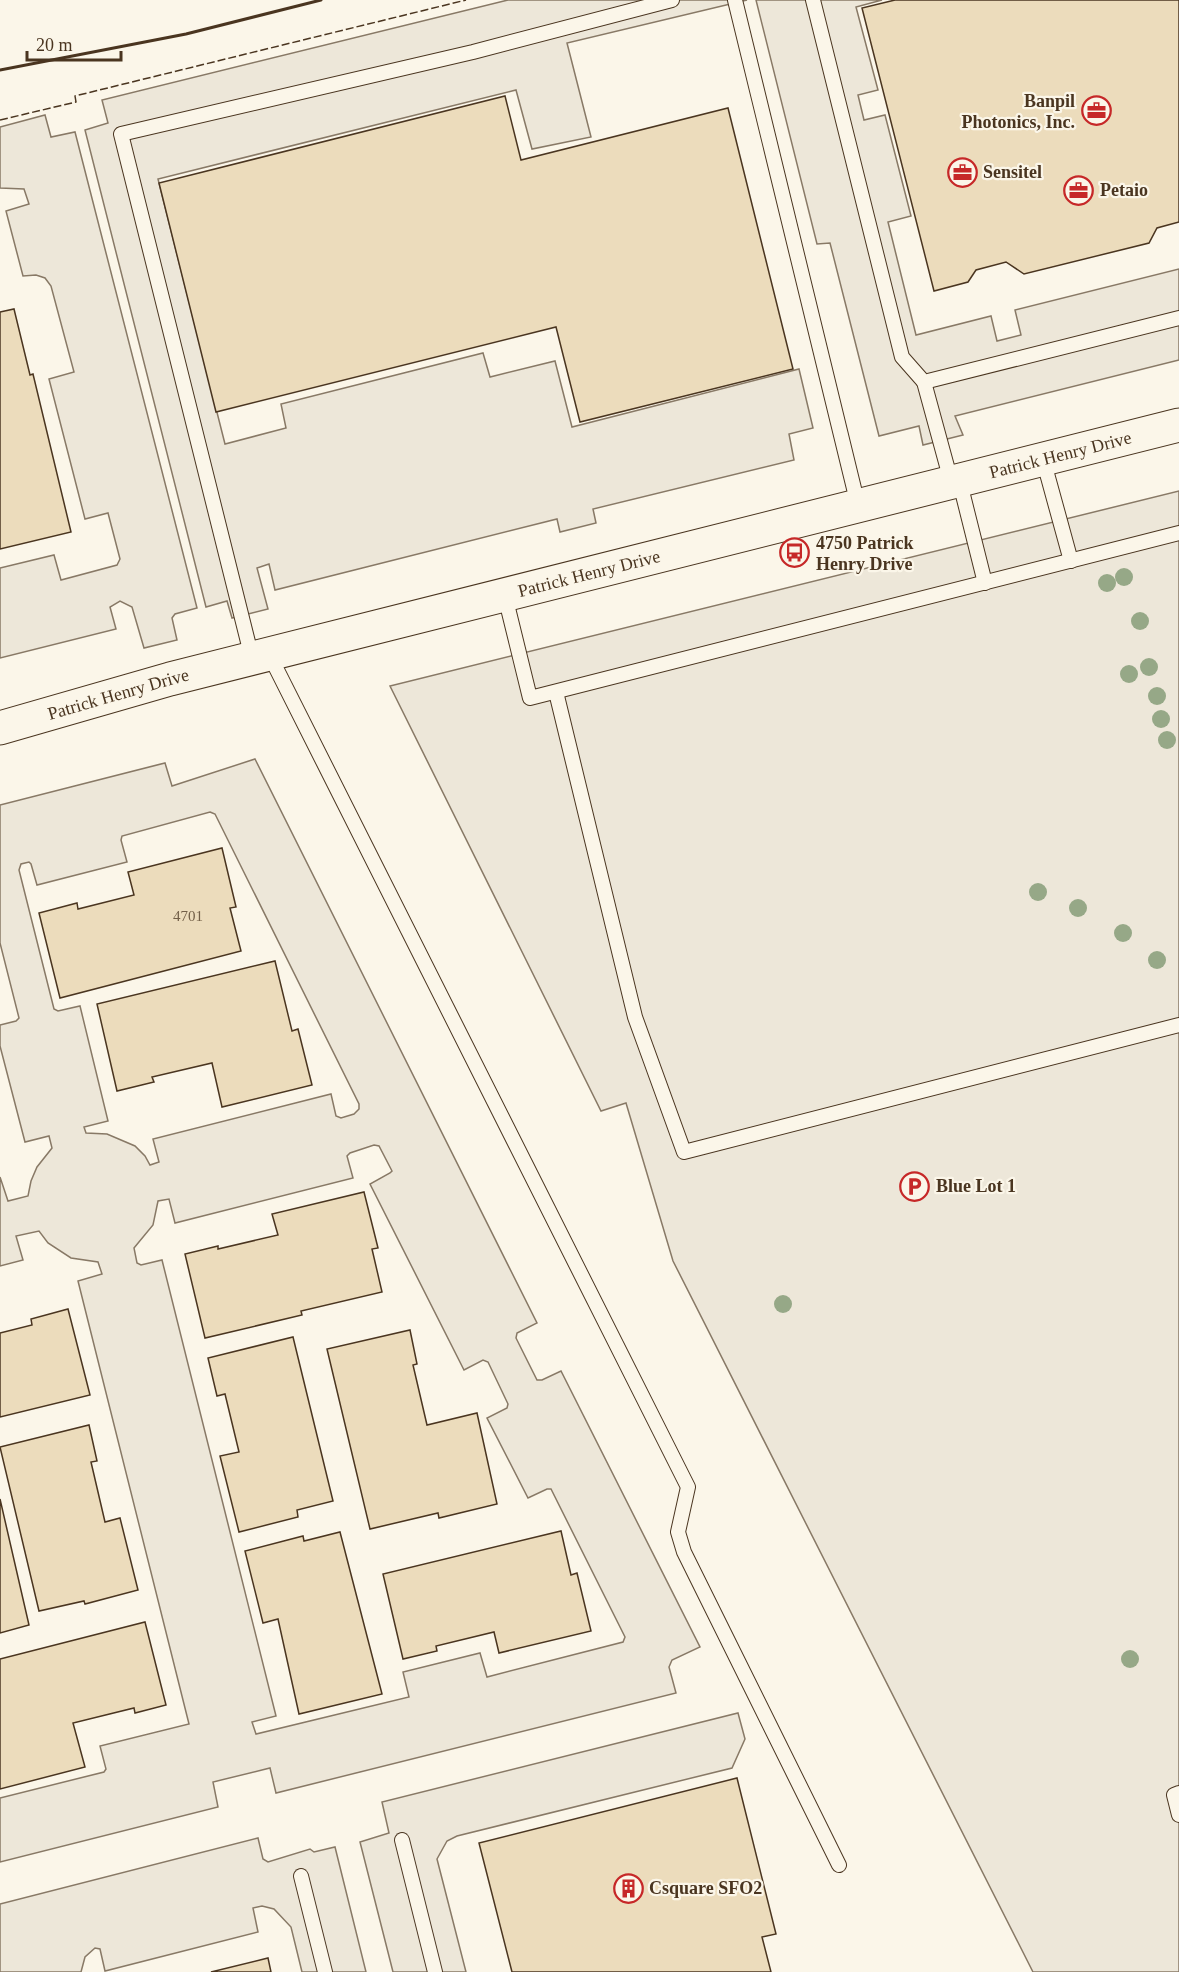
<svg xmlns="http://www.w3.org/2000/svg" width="1179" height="1972" viewBox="0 0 1179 1972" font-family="Georgia,serif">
	<rect width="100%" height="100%" fill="#fbf6e9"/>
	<g fill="#ede7d9" stroke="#887966" stroke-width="1.5" fill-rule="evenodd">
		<polygon points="508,0 747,0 567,43 591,137 532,149 516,90 158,179 225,444 286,428 281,404 483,353 490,377 555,361 572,427 799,369 813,428 789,434 794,460 593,509 596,523 560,532 557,519 275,590 269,564 257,568 268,609 232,618 227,601 206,607 85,130 108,123 102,100"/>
		<polygon points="756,0 882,0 856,7 878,90 858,95 864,120 885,115 911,216 888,222 916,335 991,316 997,341 1021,335 1015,310 1179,269 1179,360 955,416 963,435 923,445 919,426 879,436 830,243 817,244"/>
		<polygon points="45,115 51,137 75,132 197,608 175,614 172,618 177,640 144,648 132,607 120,601 110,607 116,629 0,658 0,568 54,555 61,580 117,565 120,559 108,513 85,519 49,379 74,372 51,286 45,278 36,275 23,276 6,211 29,204 24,189 0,188 0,127"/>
		<polygon points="1179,491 1179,1972 1033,1972 673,1261 626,1103 601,1111 390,686"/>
		<path d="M255 759 537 1323 517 1333 516 1338 537 1380H542L561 1371 700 1647 672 1660 669 1667 676 1693 276 1793 270 1768 213 1782 218 1807 0 1862V1798L104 1772 106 1769 100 1746 189 1724 78 1281 102 1274 98 1262 71 1258 48 1243 39 1231 16 1236 23 1260 0 1266V1177L8 1201 28 1196 31 1181 37 1167 52 1148 49 1136 25 1142 0 1046V1025L16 1021 19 1018 0 943V805L165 763 172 786ZM210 812 215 814 359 1104V1109L354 1114 341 1118 336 1116 331 1094 153 1139 159 1162 150 1165 145 1156 135 1146 107 1134 86 1133 84 1127 108 1121 80 1006 58 1011 54 1009 19 870 21 864 29 862 31 864 37 885 127 862 121 840 122 836ZM374 1145 379 1146 392 1171 390 1173 370 1184 464 1370 483 1360 488 1362 508 1404 507 1408 487 1418 528 1498 547 1489H551L625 1637 623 1642 487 1677 480 1653 403 1672 409 1697 256 1734 252 1722 276 1716 162 1260 141 1265 137 1263 134 1248 153 1225 158 1201 169 1199 175 1223 353 1178 347 1156 350 1153Z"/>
		<polygon points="738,1713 745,1739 732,1768 457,1836 447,1841 437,1859 466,1972 393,1972 360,1842 389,1833 382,1802"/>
		<polygon points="258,1838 263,1859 268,1862 310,1849 314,1852 335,1847 366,1972 302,1972 291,1927 274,1909 262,1906 253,1908 258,1932 105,1971 100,1949 95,1948 85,1957 81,1972 0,1972 0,1904"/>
	</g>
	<g fill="#ecdcbc" stroke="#4a3520" stroke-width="1.5">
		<polygon points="895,0 1179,0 1179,222 1157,228 1149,243 1024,274 1006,262 976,270 968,282 934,291 862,8"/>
		<polygon points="505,96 521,160 728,108 793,369 580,422 556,327 216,412 159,183"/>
		<polygon points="14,309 30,375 33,374 71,532 0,549 0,312"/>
		<polygon points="222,848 236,907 230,908 241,951 60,998 39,913 77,903 78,909 134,895 128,872"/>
		<polygon points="275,961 292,1031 298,1029 312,1085 222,1107 212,1063 152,1077 154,1082 117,1091 97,1004"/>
		<polygon points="364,1192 378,1248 372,1249 382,1292 301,1311 302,1315 205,1338 185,1254 218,1246 218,1249 278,1235 272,1214"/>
		<polygon points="68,1309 90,1395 0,1417 0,1333 32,1325 31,1319"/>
		<polygon points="410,1330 417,1364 413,1365 427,1425 477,1413 497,1504 439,1518 438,1513 370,1529 327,1349"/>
		<polygon points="293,1337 333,1501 297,1510 298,1517 239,1532 220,1456 239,1452 225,1394 217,1396 208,1358"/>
		<polygon points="89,1425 97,1461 91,1462 105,1522 120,1518 138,1590 85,1604 84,1601 39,1611 0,1447"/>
		<polygon points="0,1499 29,1625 0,1633"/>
		<polygon points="561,1531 571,1575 577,1573 591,1631 499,1653 494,1632 436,1646 437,1651 403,1659 383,1574"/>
		<polygon points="340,1532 382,1694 299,1714 278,1619 263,1623 245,1551 303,1536 304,1541"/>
		<polygon points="145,1622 166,1705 135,1713 134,1708 73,1723 85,1767 0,1789 0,1659"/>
		<polygon points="737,1778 776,1934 762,1937 771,1972 512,1972 479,1843"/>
		<polygon points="268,1958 271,1972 211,1972"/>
	</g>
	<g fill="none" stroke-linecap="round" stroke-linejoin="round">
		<defs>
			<g id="lane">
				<polyline points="735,0 858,505"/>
				<polyline points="813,0 902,357 924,382 1179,318"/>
				<polyline points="924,382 951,481"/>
				<polyline points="1043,459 1071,561"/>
				<polyline points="959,479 985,583"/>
				<polyline points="505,596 530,698 1179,533"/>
				<polyline points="269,654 688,1487 678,1532 684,1552 839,1865"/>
				<polyline points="252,658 121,134 473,52 672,0"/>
				<polyline points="556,692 635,1017 684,1152 1179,1025"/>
				<polyline points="1179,1793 1174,1795 1179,1815"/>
				<polyline points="402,1840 435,1972"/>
				<polyline points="301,1876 325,1972"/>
			</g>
			<g id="secondary">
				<path id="s1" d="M0 728 170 679 1179 425"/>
			</g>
		</defs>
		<use href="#lane" stroke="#4a3520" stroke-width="16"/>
		<use href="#secondary" stroke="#4a3520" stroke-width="35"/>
		<use href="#lane" stroke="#fbf6e9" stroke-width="14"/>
		<use href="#secondary" stroke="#fbf6e9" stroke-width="33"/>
		<polyline stroke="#4a3520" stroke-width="1.5" stroke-dasharray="8 3" stroke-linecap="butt" points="0,120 76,102 75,96 466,0"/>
		<polyline stroke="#4a3520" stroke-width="3" points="0,70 186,34 321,0"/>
	</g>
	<g fill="#96a887">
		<circle cx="1124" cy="577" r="9"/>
		<circle cx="1107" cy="583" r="9"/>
		<circle cx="1140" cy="621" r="9"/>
		<circle cx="1149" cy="667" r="9"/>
		<circle cx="1129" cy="674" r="9"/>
		<circle cx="1157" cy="696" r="9"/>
		<circle cx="1161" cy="719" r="9"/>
		<circle cx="1167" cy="740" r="9"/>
		<circle cx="1038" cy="892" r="9"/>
		<circle cx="1078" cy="908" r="9"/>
		<circle cx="1123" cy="933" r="9"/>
		<circle cx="1157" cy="960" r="9"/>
		<circle cx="783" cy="1304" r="9"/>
		<circle cx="1130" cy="1659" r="9"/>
	</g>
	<defs>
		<symbol id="office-ring" viewBox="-11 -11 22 22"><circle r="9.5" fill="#fbf6e9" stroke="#c62828" stroke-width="1.5"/><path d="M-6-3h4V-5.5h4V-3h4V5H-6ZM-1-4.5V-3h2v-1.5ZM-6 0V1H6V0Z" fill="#c62828"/></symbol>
		<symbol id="bus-ring" viewBox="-11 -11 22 22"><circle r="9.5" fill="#fbf6e9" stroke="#c62828" stroke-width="1.5"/><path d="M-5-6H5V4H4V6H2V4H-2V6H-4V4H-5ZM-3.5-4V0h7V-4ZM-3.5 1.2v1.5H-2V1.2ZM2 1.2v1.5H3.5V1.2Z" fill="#c62828"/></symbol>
		<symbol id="parking-ring" viewBox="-11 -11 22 22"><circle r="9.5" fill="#fbf6e9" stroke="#c62828" stroke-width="1.5"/><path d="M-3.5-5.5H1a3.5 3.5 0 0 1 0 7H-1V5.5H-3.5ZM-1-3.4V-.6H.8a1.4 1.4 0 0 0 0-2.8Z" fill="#c62828"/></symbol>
		<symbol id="building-ring" viewBox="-11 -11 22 22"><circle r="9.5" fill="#fbf6e9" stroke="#c62828" stroke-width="1.5"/><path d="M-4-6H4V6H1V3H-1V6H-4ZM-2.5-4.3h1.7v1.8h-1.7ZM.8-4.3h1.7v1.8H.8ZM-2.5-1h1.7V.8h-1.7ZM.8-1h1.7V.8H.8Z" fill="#c62828"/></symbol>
	</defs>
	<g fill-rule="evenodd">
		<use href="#office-ring" x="1080" y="94" width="33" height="33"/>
		<use href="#office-ring" x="946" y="156" width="33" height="33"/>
		<use href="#office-ring" x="1062" y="174" width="33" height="33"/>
		<use href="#bus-ring" x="778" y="536" width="33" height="33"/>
		<use href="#parking-ring" x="898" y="1170" width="33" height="33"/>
		<use href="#building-ring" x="612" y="1872" width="33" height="33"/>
	</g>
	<g text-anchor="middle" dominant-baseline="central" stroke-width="4.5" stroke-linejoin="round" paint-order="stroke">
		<g font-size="15" fill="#725f47">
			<text x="188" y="916">4701</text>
		</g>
		<g font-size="18" font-weight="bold" fill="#4a3520" stroke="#fbf6e9" text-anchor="start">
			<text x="1075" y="101" text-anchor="end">Banpil<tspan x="1075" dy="21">Photonics, Inc.</tspan></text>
			<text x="983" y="172">Sensitel</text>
			<text x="1100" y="190">Petaio</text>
			<text x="816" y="543">4750 Patrick<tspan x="816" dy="21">Henry Drive</tspan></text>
			<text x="936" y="1186">Blue Lot 1</text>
			<text x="649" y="1888">Csquare SFO2</text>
		</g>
		<g font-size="18" fill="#4a3520" stroke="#fbf6e9">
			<text stroke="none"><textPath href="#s1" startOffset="1095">Patrick Henry Drive</textPath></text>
			<text stroke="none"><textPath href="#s1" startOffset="609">Patrick Henry Drive</textPath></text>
			<text stroke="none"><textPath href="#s1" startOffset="123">Patrick Henry Drive</textPath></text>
		</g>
	</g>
	<path d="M27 51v9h94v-9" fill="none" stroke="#4a3520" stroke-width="3"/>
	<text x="36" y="51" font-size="18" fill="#4a3520" stroke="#fbf6e9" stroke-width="4.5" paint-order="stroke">20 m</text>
</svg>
